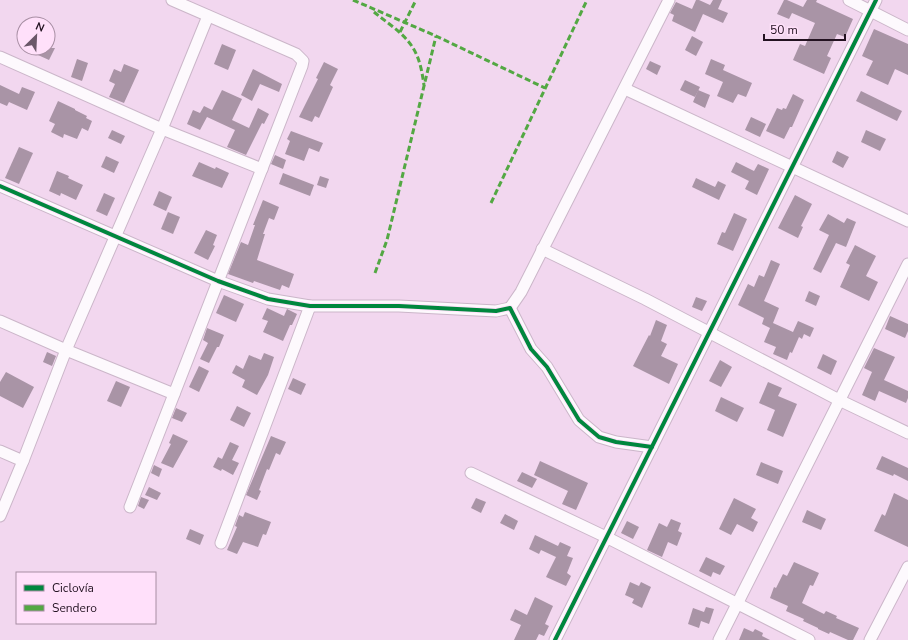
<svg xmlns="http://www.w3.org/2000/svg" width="908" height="640" viewBox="0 0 908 640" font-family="'Nunito Sans',sans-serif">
	<rect width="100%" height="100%" fill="#f2d7ef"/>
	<g fill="#a994a6">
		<polygon points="696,0 699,0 710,5 713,0 722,0 718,9 728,13 723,23 703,14 695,32 672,21 674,15 670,13 676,2 692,9"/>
		<polygon points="784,0 787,0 803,7 807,0 817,0 816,2 853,19 845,37 837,34 827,56 831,58 824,74 793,60 800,44 805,46 815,23 792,13 789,19 777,14"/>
		<polygon points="874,29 908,44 908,75 895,69 888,85 866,75 873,61 862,56"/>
		<polygon points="692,36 703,42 696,56 685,50"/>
		<polygon points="222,44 236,50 228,70 214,64"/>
		<polygon points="42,48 55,48 49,60 38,55"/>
		<polygon points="77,59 88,63 82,81 71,77"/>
		<polygon points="711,59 725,65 723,70 752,83 746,97 738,94 733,103 717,96 723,82 705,74"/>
		<polygon points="650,61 661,66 657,75 646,69"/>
		<polygon points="324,62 338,69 330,85 333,87 319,118 315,116 312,122 299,117 318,79 316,78"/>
		<polygon points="124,64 139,70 124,103 109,97 115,84 109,81 114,69 121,72"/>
		<polygon points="253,69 282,84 279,92 260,84 252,101 241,95"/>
		<polygon points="685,80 700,87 695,97 680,90"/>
		<polygon points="0,85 19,94 22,87 35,92 27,110 9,102 7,106 0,103"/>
		<polygon points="222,90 242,99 232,120 249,128 258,108 269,114 264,124 262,123 246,155 227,147 235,130 207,117 200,130 187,124 193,110 200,113 204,106 212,110"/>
		<polygon points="698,90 710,95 705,108 693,102"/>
		<polygon points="861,91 902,111 897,121 856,101"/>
		<polygon points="793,94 804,100 792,127 790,127 784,139 766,131 777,108 782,110 783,108 786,109"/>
		<polygon points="58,101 75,109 75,110 87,116 86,118 92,121 88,131 82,128 77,139 64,134 63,138 51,132 55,124 49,121"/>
		<polygon points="751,117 766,124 760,137 745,130"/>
		<polygon points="112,130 125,136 121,144 108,138"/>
		<polygon points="866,130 886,139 880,151 861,142"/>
		<polygon points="291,131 323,143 319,152 309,148 304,161 285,154 290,141 287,139"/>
		<polygon points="19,147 33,153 19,184 5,178"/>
		<polygon points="837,151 849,157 843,168 832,162"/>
		<polygon points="275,155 286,160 283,169 271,164"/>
		<polygon points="106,156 119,162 114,173 101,167"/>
		<polygon points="199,162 215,169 216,167 229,173 222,188 192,176"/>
		<polygon points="736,162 754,171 758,164 769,169 757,195 745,189 749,181 731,172"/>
		<polygon points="57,171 69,176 68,178 83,185 76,200 61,193 60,196 49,191"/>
		<polygon points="283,173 314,185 310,196 279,184"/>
		<polygon points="320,176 329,179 326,188 317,185"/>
		<polygon points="696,178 715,187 718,181 726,185 719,200 692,187"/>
		<polygon points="159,191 172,197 166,211 153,205"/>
		<polygon points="104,193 115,198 107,216 96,211"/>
		<polygon points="795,195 812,204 801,226 803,227 798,238 778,228"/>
		<polygon points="263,200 279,207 274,220 269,218 263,234 265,234 257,260 294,274 289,288 282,285 280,290 254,281 253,283 228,274 241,242 248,245 255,225 253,225"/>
		<polygon points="168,212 180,217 173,234 161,229"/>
		<polygon points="734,213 747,219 733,251 717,244 722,232 725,233"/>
		<polygon points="828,214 844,223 847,218 856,222 846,247 836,243 821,273 813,269 829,235 819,230"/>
		<polygon points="206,230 217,235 213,245 215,246 208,260 194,253"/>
		<polygon points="855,245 876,256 866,276 878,282 869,301 840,287 850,265 846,263"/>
		<polygon points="771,260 780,264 764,301 779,308 773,323 793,332 798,321 814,328 810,337 804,334 802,339 799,337 792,353 790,352 787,360 773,354 776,347 764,342 770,328 762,324 764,318 738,305 748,284 754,287 759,275 764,277"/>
		<polygon points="809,291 820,296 816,306 805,301"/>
		<polygon points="224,295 244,304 236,322 216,313"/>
		<polygon points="696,297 707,301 702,311 692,307"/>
		<polygon points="267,308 284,316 287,309 297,314 292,325 290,325 283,341 263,332 268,321 262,319"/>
		<polygon points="890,316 908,324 908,331 905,338 885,329"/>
		<polygon points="656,320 667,325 661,341 667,344 661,356 678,364 669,384 633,366 649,335 650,336"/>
		<polygon points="207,328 224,335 219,347 217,347 209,363 200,359 208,343 203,340"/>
		<polygon points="874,348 895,357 884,380 908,391 908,398 906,403 879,391 875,401 862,395 872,372 864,368"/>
		<polygon points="47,352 56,356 52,366 43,362"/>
		<polygon points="264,353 274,357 268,375 257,395 242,387 245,380 232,373 236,365 243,369 249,355 261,360"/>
		<polygon points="823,354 837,361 831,375 817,368"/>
		<polygon points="720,360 732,367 721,387 709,381"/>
		<polygon points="199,366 209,371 199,392 189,387"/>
		<polygon points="6,372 34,387 23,408 0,396 0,382"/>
		<polygon points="293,378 306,384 301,395 288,389"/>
		<polygon points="116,381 130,387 121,407 107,401"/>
		<polygon points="768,382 782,388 778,396 797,404 783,437 767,430 775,410 759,403"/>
		<polygon points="721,397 744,408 737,422 715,411"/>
		<polygon points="237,406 251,413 244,427 230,420"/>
		<polygon points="176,408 187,413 182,422 172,418"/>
		<polygon points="173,434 188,441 173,468 161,463 171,444 169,443"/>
		<polygon points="271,436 286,442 280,455 276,453 269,470 267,469 259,490 261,491 257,500 246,495"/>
		<polygon points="230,442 239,446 232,460 239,463 233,475 222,469 221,471 213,467 218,457 222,459"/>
		<polygon points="882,456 908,468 908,481 894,474 893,476 876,469"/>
		<polygon points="540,461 588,483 576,510 562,504 568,491 534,475"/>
		<polygon points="761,462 783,471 778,484 756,475"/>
		<polygon points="154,465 162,469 159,477 151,473"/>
		<polygon points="522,472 537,479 532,488 517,481"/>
		<polygon points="149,487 161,493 157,500 145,495"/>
		<polygon points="894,493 908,500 908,547 874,531 882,514 885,516"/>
		<polygon points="141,497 149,500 144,509 138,506"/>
		<polygon points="476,498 486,502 481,513 471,508"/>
		<polygon points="734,498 756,509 751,518 758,522 753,532 737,524 731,535 719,529"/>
		<polygon points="807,510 826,519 821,530 802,522"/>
		<polygon points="245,512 271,522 266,535 263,534 258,547 243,542 237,554 227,550 237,527 235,526 239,515 243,517"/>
		<polygon points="505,514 518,521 514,530 500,523"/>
		<polygon points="671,519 681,523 678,531 682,533 677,546 668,542 662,557 647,550 659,523 667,527"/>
		<polygon points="627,521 639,527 633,539 621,533"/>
		<polygon points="190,529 204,535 200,545 186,539"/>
		<polygon points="535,535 558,546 560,542 571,547 567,556 573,558 567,573 571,576 566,586 546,577 556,557 541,550 539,554 529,549"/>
		<polygon points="706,557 725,566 720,575 713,572 711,577 699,571"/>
		<polygon points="794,562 819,573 813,586 810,585 802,603 824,614 826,611 837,616 836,618 859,628 853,640 848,640 830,632 829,634 818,629 818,628 803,621 804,619 786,611 788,606 770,598 774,587 776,588 783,574 787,576"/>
		<polygon points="630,582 639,586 641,582 651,587 642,608 632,603 634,599 625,595"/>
		<polygon points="535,597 553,606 545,624 549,626 544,636 539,634 536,640 514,640 521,625 510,620 515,609 527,615"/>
		<polygon points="706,607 714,609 709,624 701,621 699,628 688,624 693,608 704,612"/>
		<polygon points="744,628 753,632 755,629 763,633 762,636 770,640 739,640"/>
	</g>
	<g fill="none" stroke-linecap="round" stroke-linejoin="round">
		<defs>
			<g id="minor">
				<polyline points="849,0 908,30"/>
				<polyline points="0,57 162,129 262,169"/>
				<polyline points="625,89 908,221"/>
				<polyline points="0,186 218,281 268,299 310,306 399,306 496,311 510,308 531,349 547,367 579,420 599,437 616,442 652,447"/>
				<polyline points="542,249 645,299 839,400 908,433"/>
				<polyline points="510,308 521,292 669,0"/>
				<polyline points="0,321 66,350 174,394"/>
				<polyline points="0,451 23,461 66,350 162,129 208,16"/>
				<polyline points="471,473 606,537 809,640"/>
				<polyline points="130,507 302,66 303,61 296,54 172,0"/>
				<polyline points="0,516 23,461"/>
				<polyline points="221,543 310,306"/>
				<polyline points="555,640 876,0"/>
				<polyline points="719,640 908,264"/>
				<polyline points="870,640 908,567"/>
			</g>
		</defs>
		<use href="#minor" stroke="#cbb6c9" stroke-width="13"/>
		<use href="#minor" stroke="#fdf9fd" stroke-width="11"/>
		<g stroke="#53a843" stroke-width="3" stroke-dasharray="6 3" stroke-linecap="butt">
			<polyline points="353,0 436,36 545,88"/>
			<path d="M374 12C387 23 404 33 413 48 420 59 422 72 424 85"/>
			<polyline points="400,32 416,0"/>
			<polyline points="491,203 587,0"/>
			<polyline points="375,273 387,240 436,36"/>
		</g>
		<defs>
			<g id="cycleway">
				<polyline points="0,186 218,281 268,299 310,306 399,306 496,311 510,308 531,349 547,367 579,420 599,437 616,442 652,447"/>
				<polyline points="555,640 876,0"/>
			</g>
		</defs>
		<use href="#cycleway" stroke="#ffe0fa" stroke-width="6"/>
		<use href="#cycleway" stroke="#00873e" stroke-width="4"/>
	</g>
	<rect x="16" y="572" width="140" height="52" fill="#ffe0fa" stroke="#a78ea3"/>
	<rect x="24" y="585" width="20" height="6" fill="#00873e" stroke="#a78ea3"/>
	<text x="52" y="592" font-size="12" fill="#231221">Ciclovía</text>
	<rect x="24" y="605" width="20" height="6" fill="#53a843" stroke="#a78ea3"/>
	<text x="52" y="612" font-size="12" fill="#231221">Sendero</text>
	<g transform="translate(36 36) rotate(24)"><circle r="19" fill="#ffe0fa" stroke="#a78ea3"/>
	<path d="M0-3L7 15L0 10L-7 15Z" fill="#6b5769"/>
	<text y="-6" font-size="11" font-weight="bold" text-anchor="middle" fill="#231221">N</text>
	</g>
	<path d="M764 34v6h81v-6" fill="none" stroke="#231221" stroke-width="2"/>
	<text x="770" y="34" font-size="12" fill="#231221" stroke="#ffe0fa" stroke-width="3" paint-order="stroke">50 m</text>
</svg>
